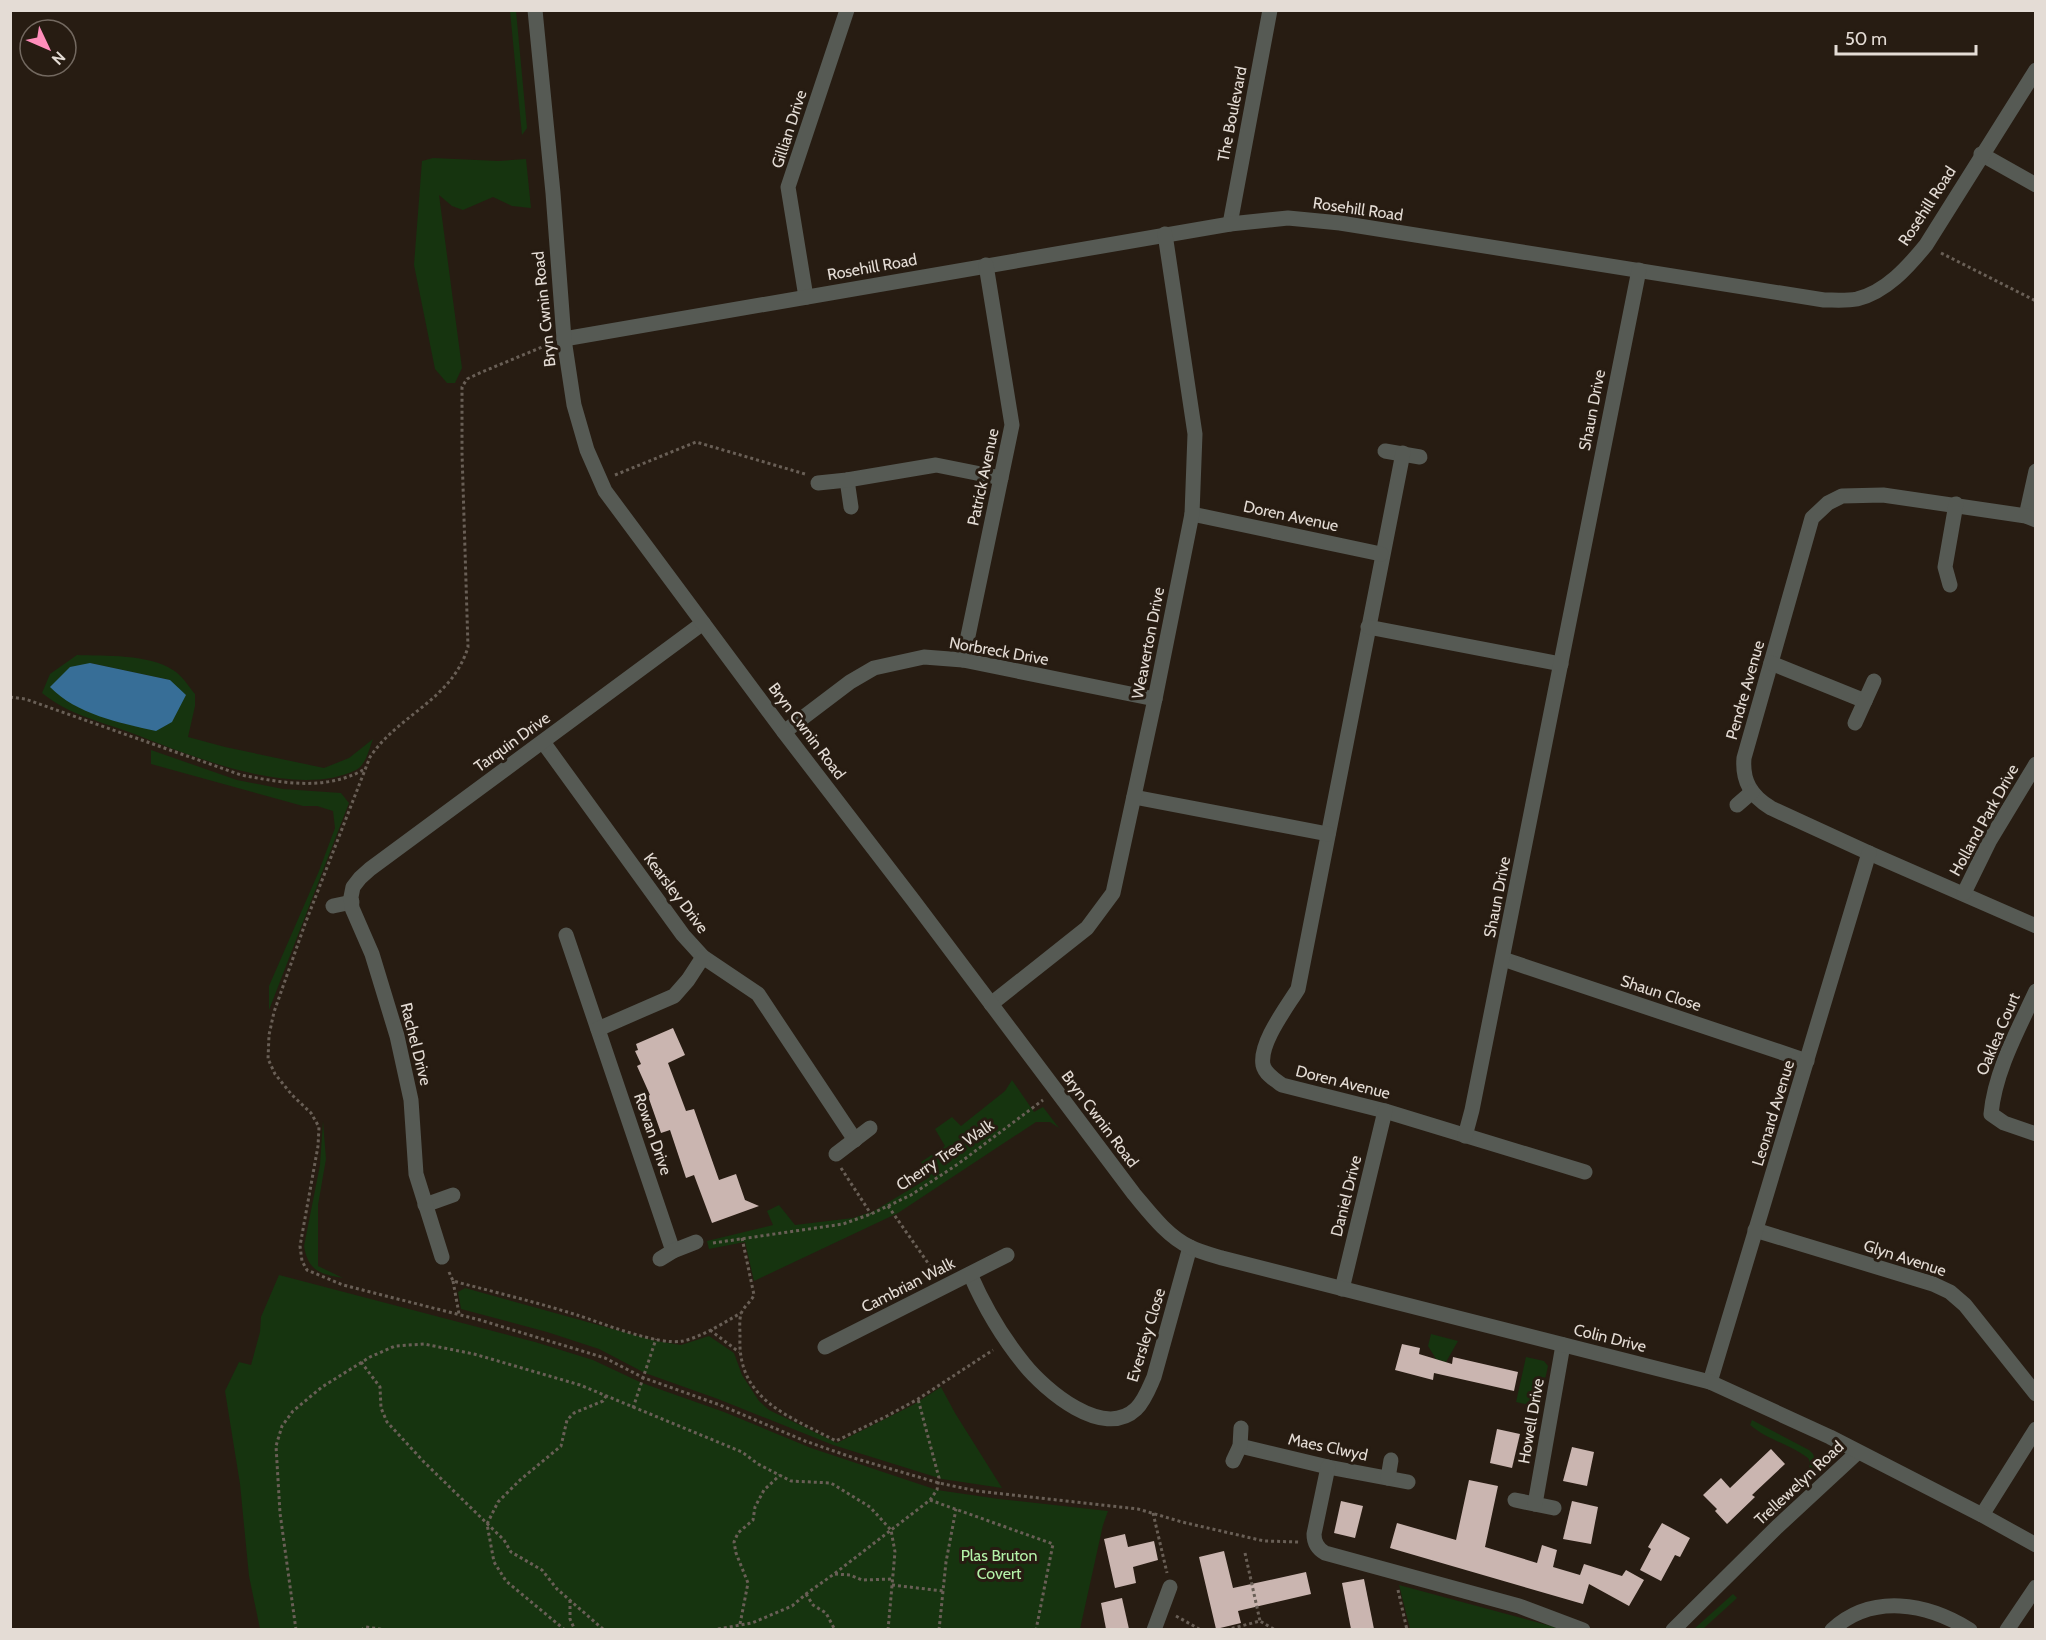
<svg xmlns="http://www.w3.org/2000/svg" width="2046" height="1640" viewBox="0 0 2046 1640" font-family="Cabin,sans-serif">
	<rect width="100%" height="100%" fill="#271c12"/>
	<g fill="#16340f" fill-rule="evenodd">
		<polygon points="510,11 516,11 527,128 522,135"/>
		<polygon points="433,158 498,161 526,159 531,208 512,206 493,197 463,210 452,206 439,195 462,368 455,383 447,383 435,369 414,265 422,161"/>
		<path d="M77 655C105 656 149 654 173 670 182 675 189 687 195 694V706L188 737 225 747 324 768 349 758 373 739C369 749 366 765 356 770 294 800 189 755 129 732 98 721 68 714 42 693L50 674ZM90 663 170 680 125 724 109 718Z"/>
		<polygon points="151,750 237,780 283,789 341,793 349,803 269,1010 269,986 319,871 335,828 333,811 317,806 303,806 151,764"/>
		<polygon points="1012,1080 1034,1112 1043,1107 1059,1128 1050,1122 1036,1122 898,1213 754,1281 745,1242 709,1249 707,1241 773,1225 767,1211 779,1205 795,1225 853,1218 874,1211 930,1177 921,1162 945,1146 935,1129 952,1117 961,1126 1005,1091"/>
		<path d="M323 1121 326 1159 318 1205V1266L343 1278C320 1274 308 1271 304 1246L320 1165Z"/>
		<polygon points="279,1275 535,1342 593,1360 642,1383 724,1412 811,1448 937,1490 999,1499 1108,1511 1103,1525 1080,1629 260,1629 249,1576 240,1484 225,1391 239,1362 251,1365 260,1332 261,1317"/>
		<polygon points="465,1288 656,1341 681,1345 709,1336 734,1353 742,1375 759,1401 769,1410 837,1443 913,1405 941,1387 955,1413 1002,1488 942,1479 833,1445 718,1399 645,1373 599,1349 547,1332 461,1309 458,1292"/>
		<polygon points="1431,1334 1458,1341 1446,1362 1436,1359 1428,1346"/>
		<polygon points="1526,1357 1544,1361 1548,1366 1539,1407 1516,1402"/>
		<path d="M1752 1420 1809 1450 1813 1454 1815 1460V1469L1808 1477 1804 1474C1809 1468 1812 1465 1808 1458 1789 1444 1768 1440 1750 1425Z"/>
		<polygon points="1399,1585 1562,1629 1410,1629"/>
		<polygon points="1733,1594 1737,1598 1703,1629 1694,1629"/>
	</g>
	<path fill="#376e97" d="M90 663 170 680 186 695 172 722 156 731C120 723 76 714 50 687L70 667Z"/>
	<g fill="#cab5b0">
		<polygon points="673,1028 685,1055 668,1063 686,1111 694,1109 719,1180 736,1174 745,1200 759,1206 712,1223 694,1175 686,1178 670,1130 661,1133 648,1096 650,1095 637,1066 641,1064 635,1051 638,1050 636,1044"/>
		<polygon points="1402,1344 1420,1348 1419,1354 1452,1364 1453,1357 1518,1372 1514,1391 1434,1373 1433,1380 1395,1370"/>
		<polygon points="1497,1429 1520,1434 1512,1468 1490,1463"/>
		<polygon points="1572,1447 1594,1452 1587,1486 1563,1481"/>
		<polygon points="1771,1449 1785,1464 1752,1495 1755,1497 1727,1524 1715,1511 1717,1509 1703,1495 1721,1478 1730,1488"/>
		<polygon points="1469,1480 1498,1486 1485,1547 1537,1563 1542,1545 1557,1550 1553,1567 1580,1575 1584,1564 1622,1576 1626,1570 1644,1580 1629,1606 1589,1584 1583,1604 1390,1548 1397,1523 1456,1540"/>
		<polygon points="1341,1501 1363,1506 1355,1538 1334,1533"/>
		<polygon points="1572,1501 1598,1507 1591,1544 1563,1539"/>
		<polygon points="1662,1523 1690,1538 1680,1557 1675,1555 1661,1581 1640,1570 1651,1549 1648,1547"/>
		<polygon points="1125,1534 1128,1547 1154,1541 1158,1560 1133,1567 1136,1583 1115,1588 1104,1539"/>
		<polygon points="1224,1551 1233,1588 1306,1572 1311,1594 1238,1611 1241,1623 1216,1629 1199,1557"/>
		<polygon points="1364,1579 1374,1629 1351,1629 1342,1583"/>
		<polygon points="1122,1598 1129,1629 1106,1629 1101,1603"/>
	</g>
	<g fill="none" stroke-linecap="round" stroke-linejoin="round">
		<g stroke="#695f56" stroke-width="3" stroke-dasharray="3 3" stroke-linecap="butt">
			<polyline points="1941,253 2036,301"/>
			<path d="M547 345 482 372 467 379 462 387V453L468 647C452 700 399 714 370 757L305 924 274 1012 269 1035 268 1059 275 1074 292 1095 311 1113 319 1127 318 1146 300 1246 302 1261 307 1270 343 1285 480 1320 605 1358 644 1378 720 1405 805 1441 857 1459 939 1483 977 1491 1138 1509 1182 1522 1264 1541 1299 1542"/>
			<polyline points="615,475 696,442 805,474"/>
			<path d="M10 697 25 699 241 775C283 783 325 791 363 770"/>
			<polyline points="841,1168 871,1214"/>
			<polyline points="888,1206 935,1273"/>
			<path d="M742 1238 754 1295C751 1302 743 1307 741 1314 739 1320 740 1330 740 1337 737 1400 789 1416 836 1441L887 1416 918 1399 993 1350"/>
			<polyline points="713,1243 843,1224 871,1214 911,1195 958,1164 1043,1100"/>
			<path d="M449 1272 453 1281C494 1292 536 1302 577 1315 602 1323 658 1346 683 1341 704 1336 723 1323 741 1313"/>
			<polyline points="453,1281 459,1314"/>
			<polyline points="710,1330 739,1352"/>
			<polyline points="361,1362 380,1387 381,1408 387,1422 424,1462 504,1540 511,1552 542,1570 557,1589 604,1630"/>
			<polyline points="633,1408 656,1339"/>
			<polyline points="930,1500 1053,1544 1036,1630"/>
			<polyline points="1153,1513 1167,1573"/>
			<polyline points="1245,1553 1260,1621"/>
			<polyline points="835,1574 850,1575 862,1580 893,1579"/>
			<polyline points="892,1585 943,1591"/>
			<polyline points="1398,1590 1407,1630"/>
			<polyline points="806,1594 813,1605 826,1613 835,1630"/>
			<polyline points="570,1600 570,1619 575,1630"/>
			<polyline points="1176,1616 1201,1630"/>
			<polyline points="740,1624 748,1583 736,1553 734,1542 738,1533 753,1520 755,1507 764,1490 780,1475"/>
			<polyline points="296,1630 280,1513 276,1446 282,1426 293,1411 322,1387 370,1357 395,1346 424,1344 474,1354 580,1385 742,1452 758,1464 791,1481 831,1483 870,1507 891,1530 895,1552 888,1630"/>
			<polyline points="361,1630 366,1627 387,1630"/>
			<polyline points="565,1630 506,1581 494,1562 487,1524 498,1502 520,1480 561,1446 567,1420 574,1413 603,1401 606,1396"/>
			<polyline points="712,1630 752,1623 792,1606 806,1594 834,1574 930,1500 937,1490 939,1478 918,1399"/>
			<polyline points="939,1630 946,1562 956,1509"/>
			<polyline points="1226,1630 1260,1621 1275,1630"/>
		</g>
		<g stroke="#565a54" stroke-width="15">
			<polyline points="1981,154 2036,185"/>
			<polyline points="1230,224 1270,10"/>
			<polyline points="806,297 788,187 847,10"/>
			<path d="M564 339 1230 224 1288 218 1340 223 1824 300C1834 300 1847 301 1857 299 1886 292 1908 267 1926 245L2036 70"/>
			<polyline points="1385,451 1420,457"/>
			<path d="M1403 453 1298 989C1287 1007 1259 1043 1263 1065 1265 1074 1275 1080 1282 1085L1385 1111 1585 1172"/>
			<polyline points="847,480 851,507"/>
			<polyline points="818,483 847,480 936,465 1001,478"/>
			<polyline points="1192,514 1381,554"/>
			<polyline points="2026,516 2036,471"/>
			<path d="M2036 520 2026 516 1883 495 1842 496 1828 503 1812 518 1744 758C1742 781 1751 796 1771 808L1869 853 2036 926"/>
			<polyline points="1950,585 1945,567 1956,504"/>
			<polyline points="1368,627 1561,664"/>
			<polyline points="963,660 1012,425 986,265"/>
			<polyline points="1771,663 1865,701"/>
			<polyline points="1855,723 1874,681"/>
			<polyline points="784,732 850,682 874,668 924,657 963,660 1155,699"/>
			<polyline points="543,742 683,935 703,957 758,994 855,1140"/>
			<polyline points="1134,797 1328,834"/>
			<polyline points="1737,805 1752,792"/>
			<polyline points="1964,893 1990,840 2036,764"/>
			<polyline points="333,906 352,902"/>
			<polyline points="566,935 673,1251"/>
			<polyline points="1503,959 1807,1061"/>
			<path d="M2036 991C2018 1030 1995 1071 1991 1114L2004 1123 2036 1134"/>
			<polyline points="991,1004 1087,928 1113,893 1155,699 1192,514 1195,434 1165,234"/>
			<polyline points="598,1029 674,996 688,980 703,957"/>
			<polyline points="1465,1136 1472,1110 1639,270"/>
			<polyline points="836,1154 870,1128"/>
			<polyline points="425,1205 453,1195"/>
			<polyline points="1755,1230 1933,1284 1950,1292 1965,1305 2036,1394"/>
			<polyline points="442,1257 416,1174 411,1100 397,1036 372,954 352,908 351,897 353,887 360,878 370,869 703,623"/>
			<polyline points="660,1259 673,1251 696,1242"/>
			<path d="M970 1274C984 1306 1002 1337 1024 1364 1045 1390 1103 1440 1136 1409 1145 1400 1149 1388 1154 1377L1190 1247"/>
			<polyline points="1342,1289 1385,1111"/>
			<polyline points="825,1347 1007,1255"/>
			<polyline points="1710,1382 1869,853"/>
			<polyline points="1240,1446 1328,1467 1408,1482"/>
			<polyline points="1233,1461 1240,1446 1241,1428"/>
			<path d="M1328 1467 1314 1534C1314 1542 1318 1549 1325 1553L1519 1606 1583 1630"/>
			<polyline points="1388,1478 1391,1460"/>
			<polyline points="1515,1500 1554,1508"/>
			<polyline points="1535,1504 1563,1345"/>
			<polyline points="1982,1515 2036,1429"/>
			<polyline points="1154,1630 1170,1587"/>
			<polyline points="1673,1630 1777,1527 1858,1452"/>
			<path d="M1832 1630C1872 1593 1927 1603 1970 1630"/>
			<polyline points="2007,1630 2036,1587"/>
		</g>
		<path stroke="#565a54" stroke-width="15" d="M535 10 553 193 564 339 574 405 587 450 605 491 784 732 913 900 1134 1194C1150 1213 1167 1236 1190 1247 1200 1252 1212 1255 1222 1258L1710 1382 1830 1437 1982 1515 2036 1545"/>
	</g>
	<g text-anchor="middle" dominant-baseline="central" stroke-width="6" stroke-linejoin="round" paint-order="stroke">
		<g font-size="16" fill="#e4dcd5" stroke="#271c12">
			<text transform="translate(1232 114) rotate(-79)">The Boulevard</text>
			<text transform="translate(789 129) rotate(-72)">Gillian Drive</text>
			<text transform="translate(1927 206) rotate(-57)">Rosehill Road</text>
			<text transform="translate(1358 209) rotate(8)">Rosehill Road</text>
			<text transform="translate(872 267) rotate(-10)">Rosehill Road</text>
			<text transform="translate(544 309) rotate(-96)">Bryn Cwnin Road</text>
			<text transform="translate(1592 410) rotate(-79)">Shaun Drive</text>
			<text transform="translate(983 477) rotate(-78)">Patrick Avenue</text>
			<text transform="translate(1291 516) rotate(12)">Doren Avenue</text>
			<text transform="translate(1148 643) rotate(-79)">Weaverton Drive</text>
			<text transform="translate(999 651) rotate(10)">Norbreck Drive</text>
			<text transform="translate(1745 690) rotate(-74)">Pendre Avenue</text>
			<text transform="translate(807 731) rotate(53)">Bryn Cwnin Road</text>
			<text transform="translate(512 742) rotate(-36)">Tarquin Drive</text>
			<text transform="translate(1984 820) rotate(-61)">Holland Park Drive</text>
			<text transform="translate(676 893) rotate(53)">Kearsley Drive</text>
			<text transform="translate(1497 897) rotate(-79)">Shaun Drive</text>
			<text transform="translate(1661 993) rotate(18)">Shaun Close</text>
			<text transform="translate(1998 1034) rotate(-67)">Oaklea Court</text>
			<text transform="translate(416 1044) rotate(76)">Rachel Drive</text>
			<text transform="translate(1343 1082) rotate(14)">Doren Avenue</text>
			<text transform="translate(1773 1113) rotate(-73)">Leonard Avenue</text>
			<text transform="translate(1100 1119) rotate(53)">Bryn Cwnin Road</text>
			<text transform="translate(653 1134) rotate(71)">Rowan Drive</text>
			<text transform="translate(945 1155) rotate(-34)">Cherry Tree Walk</text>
			<text transform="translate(1346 1196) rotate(-76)">Daniel Drive</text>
			<text transform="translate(1905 1258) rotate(18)">Glyn Avenue</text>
			<text transform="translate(908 1285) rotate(-27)">Cambrian Walk</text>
			<text transform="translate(1146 1335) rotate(-73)">Eversley Close</text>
			<text transform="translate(1610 1338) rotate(14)">Colin Drive</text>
			<text transform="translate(1531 1421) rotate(-80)">Howell Drive</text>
			<text transform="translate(1328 1447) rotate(12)">Maes Clwyd</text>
			<text transform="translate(1799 1483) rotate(-43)">Trellewelyn Road</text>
		</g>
		<g font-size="16" fill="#b4f2a8" stroke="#271c12">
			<text x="999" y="1555">Plas Bruton<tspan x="999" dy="18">Covert</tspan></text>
		</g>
	</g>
	<rect width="2046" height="1640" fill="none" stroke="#e4dcd5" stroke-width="24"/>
	<g transform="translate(48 48) rotate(134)"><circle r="28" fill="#271c12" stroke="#736960" stroke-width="1.5"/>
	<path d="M0-4.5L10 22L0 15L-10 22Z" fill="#ff8ebb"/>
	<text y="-9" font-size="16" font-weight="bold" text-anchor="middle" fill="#e4dcd5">N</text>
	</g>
	<path d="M1836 45v9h140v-9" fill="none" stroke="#e4dcd5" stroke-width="3"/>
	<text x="1845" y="45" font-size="18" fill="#e4dcd5" stroke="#271c12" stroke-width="4.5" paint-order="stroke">50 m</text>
</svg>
